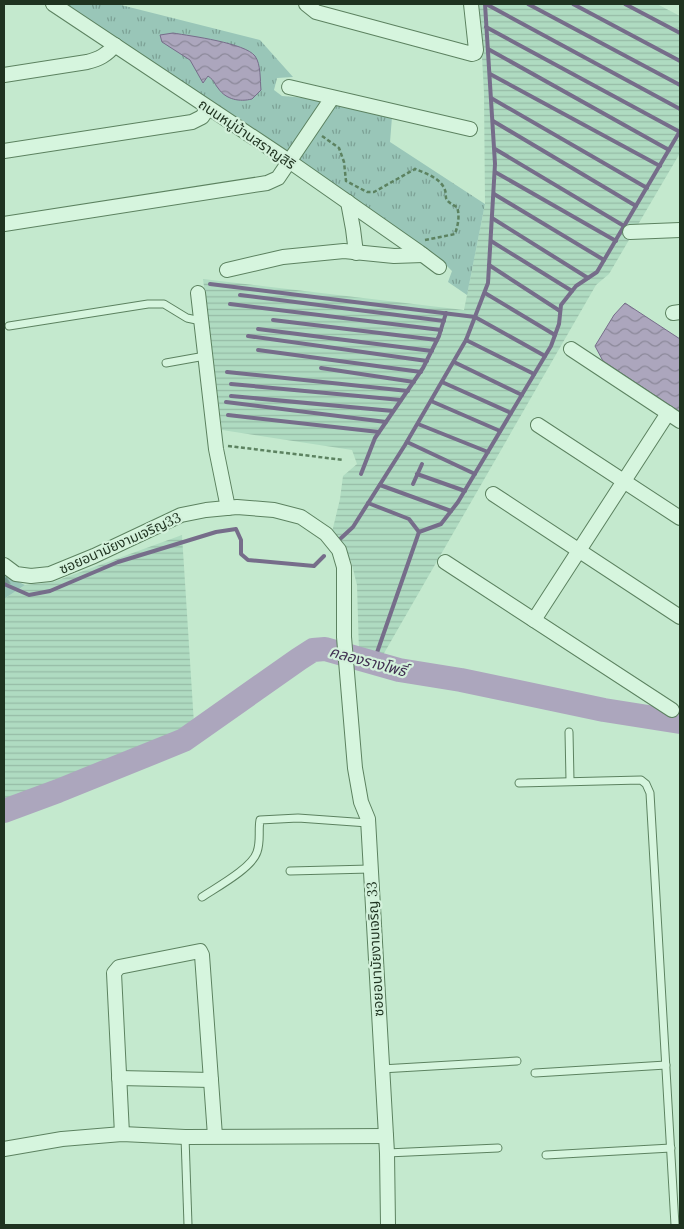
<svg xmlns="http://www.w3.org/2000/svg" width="684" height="1229" viewBox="0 0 684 1229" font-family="Lora,'Noto Sans Thai',serif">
	<defs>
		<pattern id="farmland-rules" width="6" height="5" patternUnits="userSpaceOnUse" patternTransform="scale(1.25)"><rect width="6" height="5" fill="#afdbc1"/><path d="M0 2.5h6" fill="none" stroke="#96bca6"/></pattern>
		<pattern id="grass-tufts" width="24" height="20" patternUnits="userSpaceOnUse" patternTransform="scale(1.25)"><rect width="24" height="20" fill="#99c6b8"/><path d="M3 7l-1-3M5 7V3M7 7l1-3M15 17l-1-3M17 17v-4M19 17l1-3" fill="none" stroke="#7ca195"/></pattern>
		<pattern id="forest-firs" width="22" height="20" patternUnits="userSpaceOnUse" patternTransform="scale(1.25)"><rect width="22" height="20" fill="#99c6b8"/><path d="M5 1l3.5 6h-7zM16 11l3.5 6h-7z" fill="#7ca195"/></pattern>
		<pattern id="water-waves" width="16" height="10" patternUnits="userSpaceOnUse" patternTransform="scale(1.25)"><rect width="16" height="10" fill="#aca6bd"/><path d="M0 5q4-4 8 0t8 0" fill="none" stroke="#8b8899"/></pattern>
	</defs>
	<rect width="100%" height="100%" fill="#c4e9ce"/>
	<g fill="url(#farmland-rules)">
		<polygon points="479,4 657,4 680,16 680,153 609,274 596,285 383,655 359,652 357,585 351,561 332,532 340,499 343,476 357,464 352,450 222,430 203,279 464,310 485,204 484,93"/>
		<polygon points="182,535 194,724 79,775 15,799 4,802 4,599 25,585 53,582"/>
	</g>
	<polygon fill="url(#grass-tufts)" points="64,4 117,4 260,40 293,77 277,78 274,90 282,96 307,98 392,117 390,142 485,204 467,295 448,282 452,271 447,266 308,169 288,151"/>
	<polygon fill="url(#forest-firs)" points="4,575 25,585 4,599"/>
	<g fill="url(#water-waves)" stroke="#766d8a">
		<path d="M173 33C191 36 245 43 255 56 261 64 260 80 261 90L252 99C240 102 226 100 218 88 213 82 216 82 208 76L203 83 190 60 162 42 160 35Z"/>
		<polygon points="625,303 680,339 680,412 603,361 595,346 614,315"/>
	</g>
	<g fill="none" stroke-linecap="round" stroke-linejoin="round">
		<g stroke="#766d8a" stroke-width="4">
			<polyline points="486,4 680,109"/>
			<polyline points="528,4 680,85"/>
			<polyline points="573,4 680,61"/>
			<polyline points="625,4 680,33"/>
			<polyline points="486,27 680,132"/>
			<polyline points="488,49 669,150"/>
			<polyline points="490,74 660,166"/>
			<polyline points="491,98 647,188"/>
			<polyline points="493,121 636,206"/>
			<polyline points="495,149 624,226"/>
			<polyline points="495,172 616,241"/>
			<polyline points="494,194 604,260"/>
			<polyline points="492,218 588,278"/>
			<polyline points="491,241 572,291"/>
			<polyline points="489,265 560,311"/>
			<polyline points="210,284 475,317 545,356"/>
			<polyline points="485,293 555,335"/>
			<polyline points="240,295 444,321"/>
			<polyline points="230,304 441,330"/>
			<polyline points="273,320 437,340"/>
			<polyline points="258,329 432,351"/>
			<polyline points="248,336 427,361"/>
			<polyline points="466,340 534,374"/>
			<polyline points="258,350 421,372"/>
			<polyline points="454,362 522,395"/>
			<polyline points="321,368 414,382"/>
			<polyline points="227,372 408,391"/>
			<polyline points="442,382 511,413"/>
			<polyline points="231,384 401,400"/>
			<polyline points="231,396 393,411"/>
			<polyline points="431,401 500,431"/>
			<polyline points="226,402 386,422"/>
			<polyline points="228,415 379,432"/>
			<polyline points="418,424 488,452"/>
			<polyline points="407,442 475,474"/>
			<polyline points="361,474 375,438 423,368 439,336 446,313"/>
			<polyline points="417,474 465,491"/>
			<polyline points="413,484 422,464"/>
			<polyline points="380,485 451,511"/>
			<polyline points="368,503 409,519 419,532"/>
			<polyline points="339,540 353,527 405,445 466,340 488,283 495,164 485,4"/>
			<polyline points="4,584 29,595 50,591 118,562 216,532 236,529 241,540 241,554 248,560 314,566 324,556"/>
			<polyline points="373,664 419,532 441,524 458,502 551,346 559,324 561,305 576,286 597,272 680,131"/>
		</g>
		<polyline stroke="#aca6bd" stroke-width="24" points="4,811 58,791 184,740 299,659 313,650 325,649 399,670 461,680 604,710 680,722"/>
		<defs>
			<g id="lane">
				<polyline points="9,326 148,304 164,304 187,318 201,321"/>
				<polyline points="166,363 205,356"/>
				<polyline points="569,732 570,780"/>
				<polyline points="519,783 641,780 646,784 650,793 675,1225"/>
				<polyline points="290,871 370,869"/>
				<path d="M202 897C217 887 252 868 257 852 261 841 258 831 260 820L298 818 368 823"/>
				<polyline points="381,1069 517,1061"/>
				<polyline points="535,1073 666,1065"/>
				<polyline points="185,1137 188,1225"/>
				<polyline points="387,1153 498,1148"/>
				<polyline points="546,1155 671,1148"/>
			</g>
			<g id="street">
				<polyline points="53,4 289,161 419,252 439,267"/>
				<polyline points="306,4 316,12 472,54 475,53 476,50 471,4"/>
				<path d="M4 75 87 62C99 59 107 55 115 45"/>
				<polyline points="289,87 470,129"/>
				<polyline points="4,151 192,122 202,117 208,108"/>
				<polyline points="348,202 353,229 356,253"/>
				<polyline points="4,224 267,183 278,178 332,98"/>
				<polyline points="630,232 680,230"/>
				<polyline points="227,270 283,257 344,251 394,256 423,255"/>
				<polyline points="198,293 216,449 228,508"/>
				<polyline points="673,313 680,312"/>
				<polyline points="571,349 680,421"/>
				<polyline points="538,425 680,518"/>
				<polyline points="493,494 680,617"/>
				<polyline points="445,562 672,710"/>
				<polyline points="4,565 16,574 31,576 50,574 94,556 181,515 206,510 237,507 274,510 301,517 326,534 339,550 344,567 344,637 355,768 361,802 368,819 387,1153 388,1225"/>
				<polyline points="534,620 668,413"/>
				<polyline points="119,1078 211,1080"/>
				<polyline points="122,1134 114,973 119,967 200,951 202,955 215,1136"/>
				<polyline points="4,1149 62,1139 122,1134 185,1137 386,1136"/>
			</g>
		</defs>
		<use href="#lane" stroke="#5c8260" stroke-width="9"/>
		<use href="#street" stroke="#5c8260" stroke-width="16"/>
		<g stroke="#5c8260" stroke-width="2.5" stroke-dasharray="4 2.5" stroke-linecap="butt">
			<path d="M322 136 339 148 344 162 346 181 367 192H374L415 169C425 173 437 177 443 186 450 197 439 198 457 207 460 216 458 225 455 234L425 240"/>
			<polyline points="228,446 344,460"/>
		</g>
		<use href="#lane" stroke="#d6f5de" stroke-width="7"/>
		<use href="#street" stroke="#d6f5de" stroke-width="14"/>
	</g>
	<g text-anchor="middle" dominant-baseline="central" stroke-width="4.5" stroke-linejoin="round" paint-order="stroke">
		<g font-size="14" fill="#1f3320" stroke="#d3f1db">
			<text transform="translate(247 134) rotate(34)">ถนนหมู่บ้านสราญสิริ</text>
			<text transform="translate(120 543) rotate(-24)">ซอยอนามัยงามเจริญ33</text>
			<text transform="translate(375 949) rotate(-93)">ซอยอนามัยงามเจริญ 33</text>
		</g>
		<g font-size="15" font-style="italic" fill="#413052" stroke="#d3f1db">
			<text transform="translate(368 661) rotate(15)">คลองรางโพธิ์</text>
		</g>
	</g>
	<rect width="684" height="1229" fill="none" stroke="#1f3320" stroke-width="10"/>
</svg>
